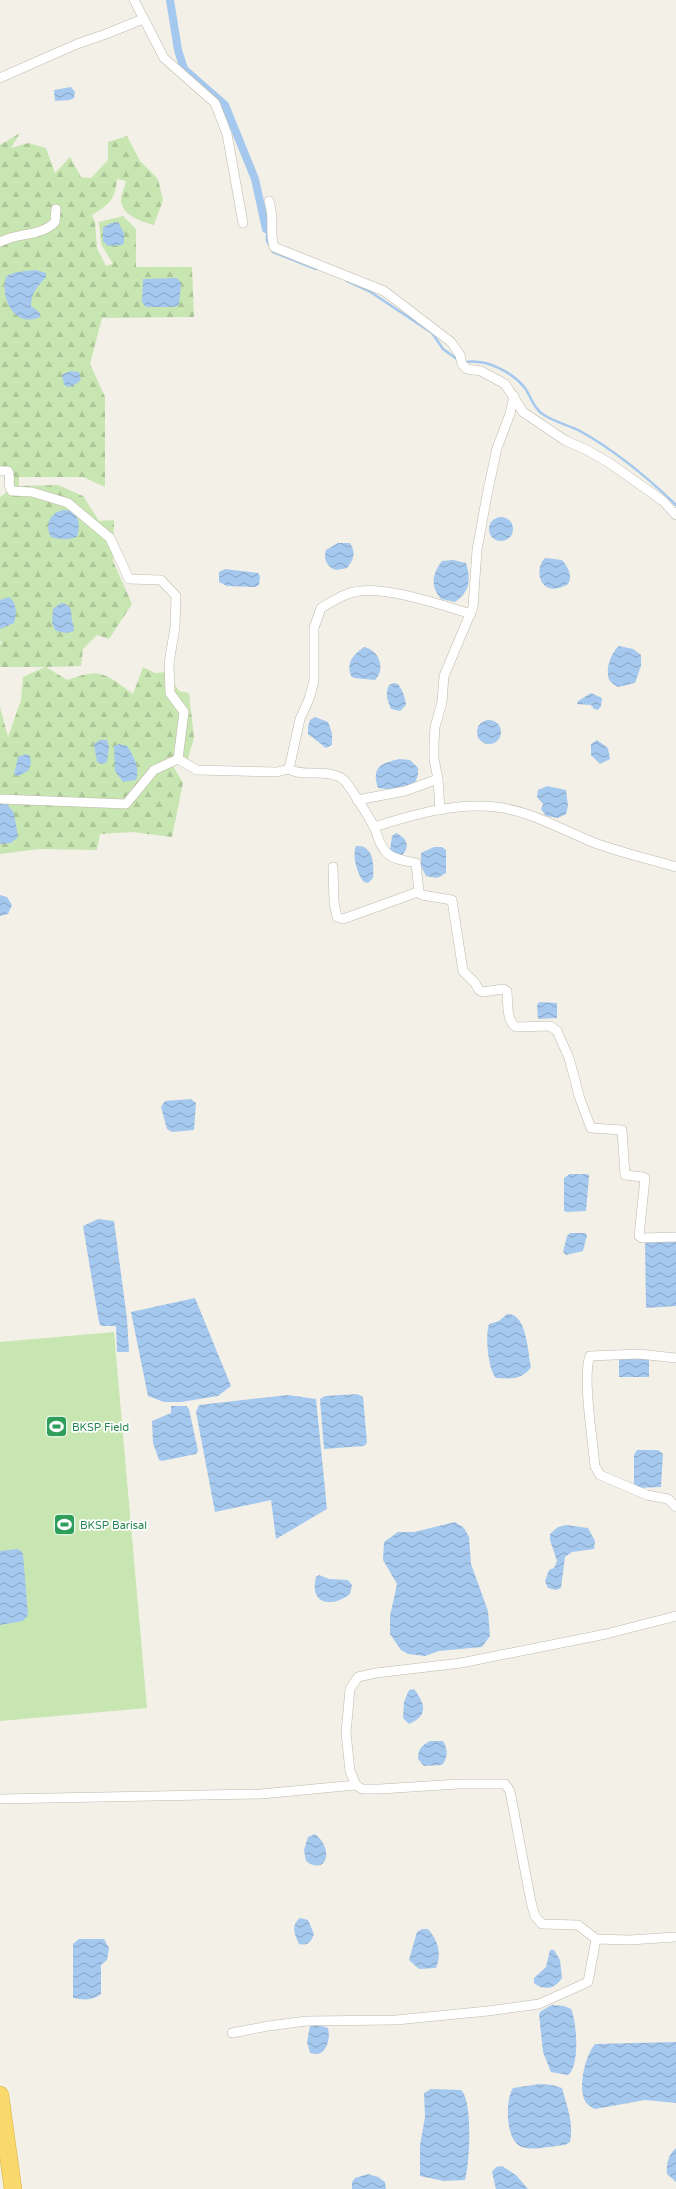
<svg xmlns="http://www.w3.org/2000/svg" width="676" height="2189" viewBox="0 0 676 2189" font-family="'Varela Round',sans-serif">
	<defs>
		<pattern id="forest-firs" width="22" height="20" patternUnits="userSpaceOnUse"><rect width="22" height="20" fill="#c8e6b1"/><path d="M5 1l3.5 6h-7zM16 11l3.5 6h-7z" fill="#adc699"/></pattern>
		<pattern id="water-waves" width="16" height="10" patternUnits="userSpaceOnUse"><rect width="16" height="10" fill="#a5c8ee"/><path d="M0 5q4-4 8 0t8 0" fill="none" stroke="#88a4c2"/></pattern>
	</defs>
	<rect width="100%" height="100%" fill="#f3f0e7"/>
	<path fill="url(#forest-firs)" d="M20 133 11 148 28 143 46 148 55 173 70 157 81 177 91 178 108 160V142L127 136 140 161 158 179 163 200 154 225C142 222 121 215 121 200 121 194 125 187 126 181L117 179C115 201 109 204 92 215L95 222 97 248 106 266 113 264 101 244 99 222 123 216 136 229V267H192L194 317 102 318 90 364 105 397V487L83 477H19V486L58 485 83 496 99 521 114 520 113 561 132 604 109 639 97 635 83 649 81 666 46 667 67 680C102 667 106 674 133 694L143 667 155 673 167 672 179 691 189 693 194 738 187 762 173 766 183 783 172 837 132 832 100 834 97 850 39 849 0 854V707L8 737 21 700 23 677 45 667H0V645L2 642 0 641V497L6 493 4 476 0 475V145Z"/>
	<polygon fill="#c8e6b1" points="114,1332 147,1708 0,1721 0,1342"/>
	<g fill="url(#water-waves)">
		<polygon points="71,87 75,92 74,98 70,100 55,101 54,90"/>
		<polygon points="118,222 124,233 124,243 122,245 108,246 103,241 103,227 111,223"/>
		<path d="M36 270 46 273V277C38 286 31 293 31 306L40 313V317C14 329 0 297 6 277 12 271 28 271 36 270Z"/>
		<polygon points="177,278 181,283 179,305 174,307 146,307 142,302 143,279"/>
		<polygon points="70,371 79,372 81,380 73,386 67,387 64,384 62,375"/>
		<path d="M63 510 72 511C80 518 80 527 77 537 67 540 61 540 51 537 44 525 50 513 63 510Z"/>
		<circle cx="501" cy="529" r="12"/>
		<path d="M338 543H350C356 553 354 559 347 568L336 570C327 567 323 559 326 550Z"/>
		<path d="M545 558 562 560C568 567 573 576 568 584 563 587 556 590 549 588 537 584 537 565 545 558Z"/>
		<path d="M453 560 466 563C471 579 470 592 455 602L441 599C430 586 432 574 442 561Z"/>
		<polygon points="225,569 258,573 260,576 259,585 255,587 227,586 219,582 219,572"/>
		<path d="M9 597C17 603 17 614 14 623L0 629V600Z"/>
		<path d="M61 603C73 605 71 611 72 621 73 624 74 627 74 631 67 634 62 633 55 630L52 623 53 609Z"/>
		<path d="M619 646 633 649 641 655V666L635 683 618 687C616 686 612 683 610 681 604 672 611 652 619 646Z"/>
		<path d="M364 647C379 650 386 669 375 680L354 678 351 676C346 662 353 655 364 647Z"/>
		<path d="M394 683 398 684C403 691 405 697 406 705L400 711 391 709C387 699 385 694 389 685Z"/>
		<polygon points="591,693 602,698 601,706 598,710 594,709 591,705 577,704 578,701"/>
		<polygon points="315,717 328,722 332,733 332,745 326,748 308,734 308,727 310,720"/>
		<circle cx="489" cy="732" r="12"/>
		<polygon points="100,740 107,740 109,747 107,762 102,764 97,762 94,744"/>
		<polygon points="597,740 608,748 610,759 600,764 591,755 591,744"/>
		<path d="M119 744 127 746C134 756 140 769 136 780L123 782 115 771 114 746Z"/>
		<polygon points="26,754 30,756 31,763 28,771 18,776 14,774 18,757"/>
		<path d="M400 759 410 760 418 768C420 792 396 791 378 788 371 767 381 763 400 759Z"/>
		<polygon points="547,786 566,790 568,806 566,814 558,818 546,816 541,809 543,804 537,797 538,790"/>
		<polygon points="0,804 7,804 14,813 18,837 11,843 0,844"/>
		<path d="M396 833C407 838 411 847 401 856L395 855 390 850 392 836Z"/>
		<path d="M356 846C374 845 374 865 373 878L368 883 364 882C357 875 352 855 356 846Z"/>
		<polygon points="434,847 442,847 446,850 446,873 437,878 426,876 421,866 421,853"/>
		<polygon points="0,895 7,897 12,905 8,914 0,916"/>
		<polygon points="539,1002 557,1003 557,1018 538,1019 537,1005"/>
		<polygon points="191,1099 196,1103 194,1130 172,1132 167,1129 161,1107 165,1101"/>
		<polygon points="570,1174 588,1174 589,1176 586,1211 567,1212 564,1211 564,1178"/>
		<polygon points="98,1219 114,1221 127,1319 129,1352 117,1352 116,1326 101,1326 99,1322 83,1226"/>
		<polygon points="570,1233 585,1233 587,1235 583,1251 566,1255 563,1252 567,1236"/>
		<polygon points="676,1239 676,1306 646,1308 645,1244 647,1241"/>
		<polygon points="195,1298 231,1386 218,1396 181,1402 164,1402 148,1396 131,1312"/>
		<path d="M507 1314C527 1312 528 1354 531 1367 523 1380 509 1379 496 1378 488 1370 485 1334 489 1324L499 1321Z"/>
		<rect x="619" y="1358" width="30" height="19"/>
		<polygon points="357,1394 363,1397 367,1443 364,1446 324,1449 320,1399 325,1396"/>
		<polygon points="288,1395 316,1399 327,1509 276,1539 271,1500 215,1512 196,1412 199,1405"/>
		<polygon points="171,1406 186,1406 189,1409 198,1451 196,1454 162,1461 159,1460 153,1443 152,1421 171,1413"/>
		<polygon points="637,1450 658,1450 663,1454 661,1487 638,1488 634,1485 634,1455"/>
		<polygon points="455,1522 464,1528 469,1537 471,1564 488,1611 490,1636 482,1647 439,1651 425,1656 408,1654 401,1650 390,1634 390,1616 397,1584 383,1560 384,1542 398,1532 414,1532"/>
		<polygon points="566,1525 588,1528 595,1541 594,1549 572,1552 565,1557 561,1588 556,1590 548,1588 545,1581 549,1570 554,1568 557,1561 550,1540 550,1534 558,1527"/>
		<polygon points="17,1549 21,1551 23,1554 28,1615 23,1621 0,1625 0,1551"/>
		<path d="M319 1575 329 1579 348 1580 352 1585 350 1594C332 1608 309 1605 316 1577Z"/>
		<path d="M414 1689C425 1704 429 1715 409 1724L403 1718 404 1702 409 1690Z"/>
		<path d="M430 1741H443C448 1749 448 1758 442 1765L424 1766 418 1759C418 1749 421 1746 430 1741Z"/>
		<path d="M315 1834C335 1850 326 1876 306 1861L304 1850 308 1837Z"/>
		<path d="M300 1918 308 1920 314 1934C311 1942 308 1946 299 1944 295 1935 290 1926 300 1918Z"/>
		<path d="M422 1929H428C438 1940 442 1954 436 1968L419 1969 409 1960 417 1932Z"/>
		<path d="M79 1939H104L109 1948 107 1960 101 1965V1994C92 2001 83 2000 73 1998V1944Z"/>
		<path d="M550 1950H554L560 1960 562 1978C555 1989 544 1991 534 1983V1978L546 1967Z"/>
		<path d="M552 2005 564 2006 571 2009C577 2022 580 2066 568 2075L551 2072 543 2052 539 2014 541 2011Z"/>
		<path d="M315 2024 328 2028C331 2039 326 2059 310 2053L307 2042 310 2026Z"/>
		<path d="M676 2042V2103L645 2100 595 2109C591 2107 587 2105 585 2101 578 2086 585 2056 595 2044Z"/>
		<path d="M540 2084 552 2085 562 2088C567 2107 574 2123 570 2142L565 2145C552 2146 534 2151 522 2147 505 2141 505 2100 513 2088Z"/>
		<path d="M431 2089 461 2090C473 2100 470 2165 465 2180L444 2181 420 2176V2145L425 2117 424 2093Z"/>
		<path d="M676 2148V2182L667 2174C666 2164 668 2155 676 2148Z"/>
		<polygon points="502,2166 516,2175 528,2189 496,2189 492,2172 496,2167"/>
		<polygon points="368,2174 378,2177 385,2182 386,2189 352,2189 352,2182 355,2178"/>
	</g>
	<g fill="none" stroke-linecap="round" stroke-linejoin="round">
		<g stroke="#a5c8ee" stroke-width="2.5">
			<polyline points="260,193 267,220 267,241 273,252 316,269"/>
			<polyline points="347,281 369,291 432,333 443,349 458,360"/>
			<path d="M466 362C487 359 512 372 525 388 531 397 534 409 544 415 555 422 568 425 580 431 616 451 646 476 676 505"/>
		</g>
		<polyline stroke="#a5c8ee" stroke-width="8" points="170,0 178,50 184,69 225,105 255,179 266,229"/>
		<defs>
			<g id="street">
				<polyline points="134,0 164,58 215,103 227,134 243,223"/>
				<polyline points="0,78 77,44 106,34 143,19"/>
				<path d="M269 201C275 219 269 231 274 247L384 291 451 342 460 355 462 364 467 369 481 371 505 384 523 412 566 441 587 450 611 464 663 501 676 515"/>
				<path d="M0 242C17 233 42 236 55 222L56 209"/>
				<path d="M0 471H8C12 477 6 485 12 491L32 492 68 503 110 538 129 579 161 580 176 596 175 627 169 663 170 693 184 712 178 759 197 770 277 772 289 769C301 778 331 767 345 781 352 790 370 818 375 829 378 837 380 847 387 853 394 860 407 861 416 863L419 893 422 895 452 900 463 971 475 983 479 990 483 992 503 989 507 991C508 1001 506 1021 516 1027L550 1026 557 1031 569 1058 580 1099 591 1128 622 1130 625 1175 643 1177 645 1178 639 1236 642 1238 676 1237"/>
				<path d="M289 769 300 719 309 699 314 681V628L321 608C331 602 343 594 354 592 384 585 442 605 471 614"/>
				<polyline points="0,799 126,804 154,770 178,759"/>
				<polyline points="357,800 405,791 438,779"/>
				<polyline points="440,810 438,779 434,759 434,742 435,727 442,702 444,676 473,607 477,550 487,495 497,448 510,414 514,396"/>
				<path d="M374 827C412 815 455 802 496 807 531 811 562 830 595 843 622 853 649 859 676 867"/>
				<polyline points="333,867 334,902 337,917 343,919 418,892"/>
				<path d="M676 1358 639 1354 590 1356C582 1375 593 1443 595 1466L600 1475 647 1495 668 1499 676 1507"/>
				<polyline points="0,1799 261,1794 356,1785"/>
				<polyline points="596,1939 578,1925 542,1924 535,1916 531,1902 510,1791 505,1784 459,1784 380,1789 362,1789 356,1785 350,1771 346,1733 350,1689 358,1677 376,1673 461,1663 606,1634 676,1616"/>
				<polyline points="232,2033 268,2026 307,2021 396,2020 488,2011 539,2004 588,1982 596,1939 629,1940 676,1937"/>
			</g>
			<polyline id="highway" points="0,2095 13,2189"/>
		</defs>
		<use href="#street" stroke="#beb9aa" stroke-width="10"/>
		<use href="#highway" stroke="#d8af3b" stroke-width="18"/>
		<use href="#street" stroke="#fff" stroke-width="9"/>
		<use href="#highway" stroke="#f9d96b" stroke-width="17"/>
	</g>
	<defs>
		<symbol id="stadium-square" viewBox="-11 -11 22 22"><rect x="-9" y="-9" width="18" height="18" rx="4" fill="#2e9e5b" stroke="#fff"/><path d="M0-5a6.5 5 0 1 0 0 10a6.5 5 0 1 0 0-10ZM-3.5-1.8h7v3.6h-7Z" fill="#fff"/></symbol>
	</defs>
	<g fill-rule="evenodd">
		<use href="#stadium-square" x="44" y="1414" width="25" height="25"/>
		<use href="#stadium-square" x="52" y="1512" width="25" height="25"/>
	</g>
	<g text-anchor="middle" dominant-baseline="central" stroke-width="3.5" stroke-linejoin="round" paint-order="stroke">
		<g font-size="11" fill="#27864d" stroke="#fff" text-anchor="start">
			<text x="72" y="1427">BKSP Field</text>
			<text x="80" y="1525">BKSP Barisal</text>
		</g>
	</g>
</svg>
